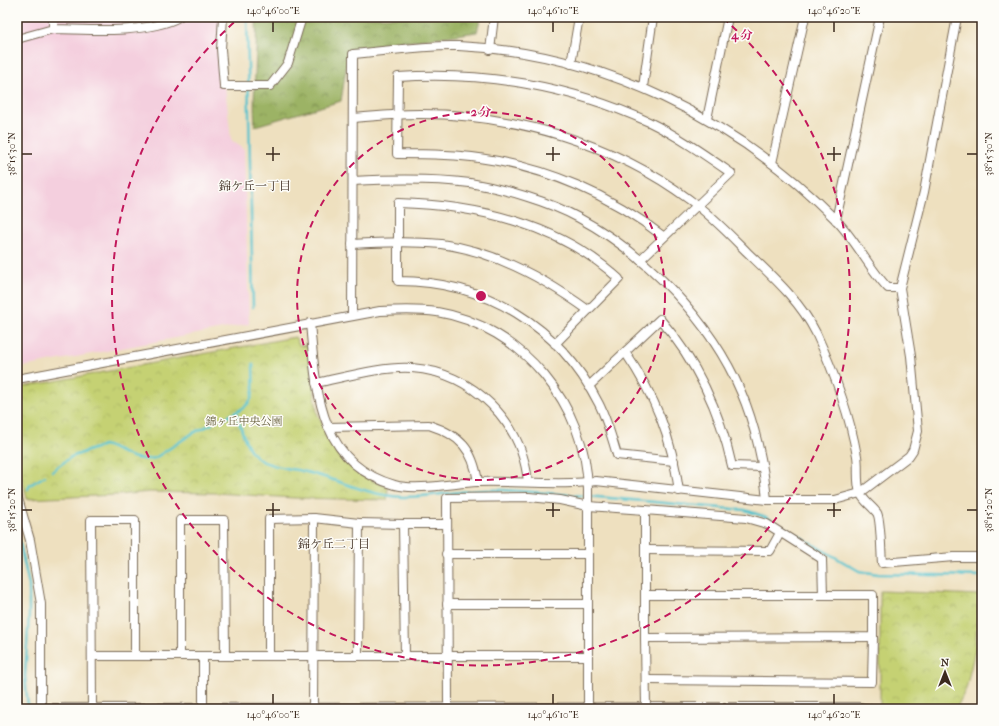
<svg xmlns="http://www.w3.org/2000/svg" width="999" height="726" viewBox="0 0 999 726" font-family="'IM FELL French Canon','Noto Serif JP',serif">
	<defs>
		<pattern id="forest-crowns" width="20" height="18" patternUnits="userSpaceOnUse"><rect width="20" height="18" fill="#9cb365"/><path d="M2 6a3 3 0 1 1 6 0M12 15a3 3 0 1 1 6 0" fill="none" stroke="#809253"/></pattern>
		<pattern id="park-crowns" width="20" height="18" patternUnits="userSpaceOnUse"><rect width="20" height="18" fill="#c5d173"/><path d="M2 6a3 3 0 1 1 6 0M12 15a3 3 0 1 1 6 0" fill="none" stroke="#aab463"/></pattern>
	</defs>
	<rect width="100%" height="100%" fill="#fdfcf7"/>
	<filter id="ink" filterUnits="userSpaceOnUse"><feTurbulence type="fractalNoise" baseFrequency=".025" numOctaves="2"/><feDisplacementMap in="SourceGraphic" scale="8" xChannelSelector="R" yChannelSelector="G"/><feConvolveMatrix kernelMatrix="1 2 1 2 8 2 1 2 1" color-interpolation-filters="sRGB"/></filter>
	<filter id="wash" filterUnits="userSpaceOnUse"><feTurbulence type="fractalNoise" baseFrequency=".012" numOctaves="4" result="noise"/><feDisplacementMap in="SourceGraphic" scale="16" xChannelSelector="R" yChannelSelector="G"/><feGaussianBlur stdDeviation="0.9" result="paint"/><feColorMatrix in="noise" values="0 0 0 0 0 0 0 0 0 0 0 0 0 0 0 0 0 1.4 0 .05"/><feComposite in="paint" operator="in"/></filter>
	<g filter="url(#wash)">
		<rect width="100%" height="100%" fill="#eee0bf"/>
		<polygon fill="#f4cfde" points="17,17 221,17 221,49 231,140 244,149 249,324 17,368"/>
		<path fill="url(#forest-crowns)" stroke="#6c6e42" d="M256 17H481L477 32 349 50 341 101 255 126C252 90 258 54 256 17Z"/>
		<g fill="url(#park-crowns)" stroke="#807e48">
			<polygon points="295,337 299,345 309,346 317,413 330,440 340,455 356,473 388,487 387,500 294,498 216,493 150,492 115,495 27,499 17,457 17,388"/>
			<polygon points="880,591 979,595 975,650 966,689 956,709 884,709 880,707"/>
		</g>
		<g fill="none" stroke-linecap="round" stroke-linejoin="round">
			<g stroke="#55c2cd" stroke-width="2.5">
				<polyline points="247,17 253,307"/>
				<path d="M236 412C241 427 246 452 260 460 271 467 296 469 310 473 342 481 370 496 403 497 437 497 470 488 503 490 584 495 664 503 745 510L766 517 859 571 878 574 982 576"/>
				<path d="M221 420C256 403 254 402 253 364"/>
				<path d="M52 471 71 457 104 445C123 451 133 463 155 458L193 433 212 424"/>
				<polyline points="28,489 30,485 45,476"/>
				<polyline points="17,530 29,585 29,615 25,676 28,707"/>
			</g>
		</g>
	</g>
	<g filter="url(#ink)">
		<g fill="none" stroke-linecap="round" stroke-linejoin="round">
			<defs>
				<g id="minor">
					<polyline points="223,17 221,49 224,86 270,86 288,63 302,17"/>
					<path d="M53 29C87 30 149 34 179 17"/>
					<polyline points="17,39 53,29 53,17"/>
					<polyline points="490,50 494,17"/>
					<polyline points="571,64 579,17"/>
					<polyline points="643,87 653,17"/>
					<path d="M354 118C376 116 398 114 420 114 514 114 614 143 690 200 711 215 729 234 748 253 773 277 800 301 816 333 833 370 850 416 857 456 859 468 856 481 860 492 862 500 872 506 877 513 881 519 881 553 882 563L954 557H982"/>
					<polyline points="707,119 728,17"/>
					<polyline points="772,163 805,17"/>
					<path d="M353 181C392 179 431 178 470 183 505 189 548 201 579 218 646 254 711 321 741 392 755 424 764 466 767 500"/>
					<polyline points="836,220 880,17"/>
					<path d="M352 244C382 242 411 241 441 244 495 251 544 278 588 310"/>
					<path d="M640 260 731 173C705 155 678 136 649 122 571 86 483 71 398 77L397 154C424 154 452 154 479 158 546 167 611 195 664 237"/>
					<path d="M352 316 353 54C388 51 423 45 458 46 601 52 736 119 835 219 856 240 868 267 888 288H900"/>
					<path d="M310 323C316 389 318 464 395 485 416 491 455 483 477 482 509 481 540 484 571 483 580 483 588 482 596 481L767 500H835L860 493 909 456 913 450 918 431 911 356 900 288 924 192 957 17"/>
					<path d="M555 344 619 279C560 224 476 205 398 203V281C485 281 559 325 599 404 607 420 612 438 617 455L674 461"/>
					<path d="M625 352C655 396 672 438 679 491"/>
					<path d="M17 379 380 311C399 310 418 309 437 312 522 326 587 406 588 490V709"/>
					<path d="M316 383C346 377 383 366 412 368 474 373 522 422 528 482"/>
					<path d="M589 386 660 319C697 362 720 411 732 466L762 467"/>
					<path d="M328 427 429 425C460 435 473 449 478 482"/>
					<polyline points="17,495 30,540 41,604 41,709"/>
					<polyline points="645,510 746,518 767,524 822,559 823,595"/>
					<polyline points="314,518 359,523"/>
					<polyline points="403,524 447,524"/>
					<polyline points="645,550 770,551 780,533"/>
					<polyline points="446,554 588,554"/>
					<polyline points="447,604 588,604"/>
					<polyline points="645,638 646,709"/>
					<polyline points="92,656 588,656"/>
					<polyline points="180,656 180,520 224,520 225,656"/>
					<polyline points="203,656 203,702"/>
					<polyline points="269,656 269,519 314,518 313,709"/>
					<polyline points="358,656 359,523 403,524 405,656"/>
					<polyline points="647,680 872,682 873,637"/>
					<polyline points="448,702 447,498 529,497 560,500 588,506 645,510 645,638 873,637 873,595 645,595"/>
					<polyline points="17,708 858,707 869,709"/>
					<polyline points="92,709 91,520 135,520 135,656"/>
				</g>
			</defs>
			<use href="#minor" stroke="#7a6a56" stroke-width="10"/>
			<use href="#minor" stroke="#fff" stroke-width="8"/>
		</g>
	</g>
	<path fill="none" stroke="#3b2a1e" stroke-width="1.5" d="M273 22V32M553 22V32M834 22V32M273 147V161M553 147V161M834 147V161M22 154H32M266 154H280M546 154H560M827 154H841M967 154H977M273 503V517M553 503V517M834 503V517M22 510H32M266 510H280M546 510H560M827 510H841M967 510H977M273 694V704M553 694V704M834 694V704"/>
	<g fill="none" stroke="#c2185b" stroke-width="2" stroke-dasharray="7 5">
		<circle cx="481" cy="296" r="184"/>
		<path d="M723 18A369 369 0 1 1 239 18"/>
	</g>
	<g text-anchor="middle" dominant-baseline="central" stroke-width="3" stroke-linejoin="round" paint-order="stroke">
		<g font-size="11" fill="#645c38" stroke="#fdfcf7">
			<text x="244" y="421">錦ヶ丘中央公園</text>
		</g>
		<g font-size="12" fill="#3b2a1e" stroke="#fdfcf7">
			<text x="255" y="186">錦ケ丘一丁目</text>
			<text x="334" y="544">錦ケ丘二丁目</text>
		</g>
	</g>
	<circle cx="481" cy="296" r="6" fill="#c2185b" stroke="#fdfcf7" stroke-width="2"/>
	<g font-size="12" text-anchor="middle" font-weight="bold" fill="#c2185b" stroke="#fdfcf7" stroke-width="3" stroke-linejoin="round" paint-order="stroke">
		<text x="742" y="39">4 分</text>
		<text x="481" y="116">2 分</text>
	</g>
	<rect width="999" height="726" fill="none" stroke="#fdfcf7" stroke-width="44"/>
	<g transform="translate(945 672)" stroke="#fdfcf7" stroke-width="3" paint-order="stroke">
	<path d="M0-3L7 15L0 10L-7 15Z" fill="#3b2a1e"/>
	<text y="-6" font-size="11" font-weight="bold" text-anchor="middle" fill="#3b2a1e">N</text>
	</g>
	<rect x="22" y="22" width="955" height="682" fill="none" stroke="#3b2a1e" stroke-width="1.5"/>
	<g font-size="10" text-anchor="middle" fill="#3b2a1e">
		<text x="273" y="14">140°46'00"E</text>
		<text x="553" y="14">140°46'10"E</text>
		<text x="834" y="14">140°46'20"E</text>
		<text transform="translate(11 154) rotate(-90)" y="4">38°15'30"N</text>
		<text transform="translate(988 154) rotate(-90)" y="4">38°15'30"N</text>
		<text transform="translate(11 510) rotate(-90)" y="4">38°15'20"N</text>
		<text transform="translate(988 510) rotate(-90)" y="4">38°15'20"N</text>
		<text x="273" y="718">140°46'00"E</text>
		<text x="553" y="718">140°46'10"E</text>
		<text x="834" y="718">140°46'20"E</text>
	</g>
</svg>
